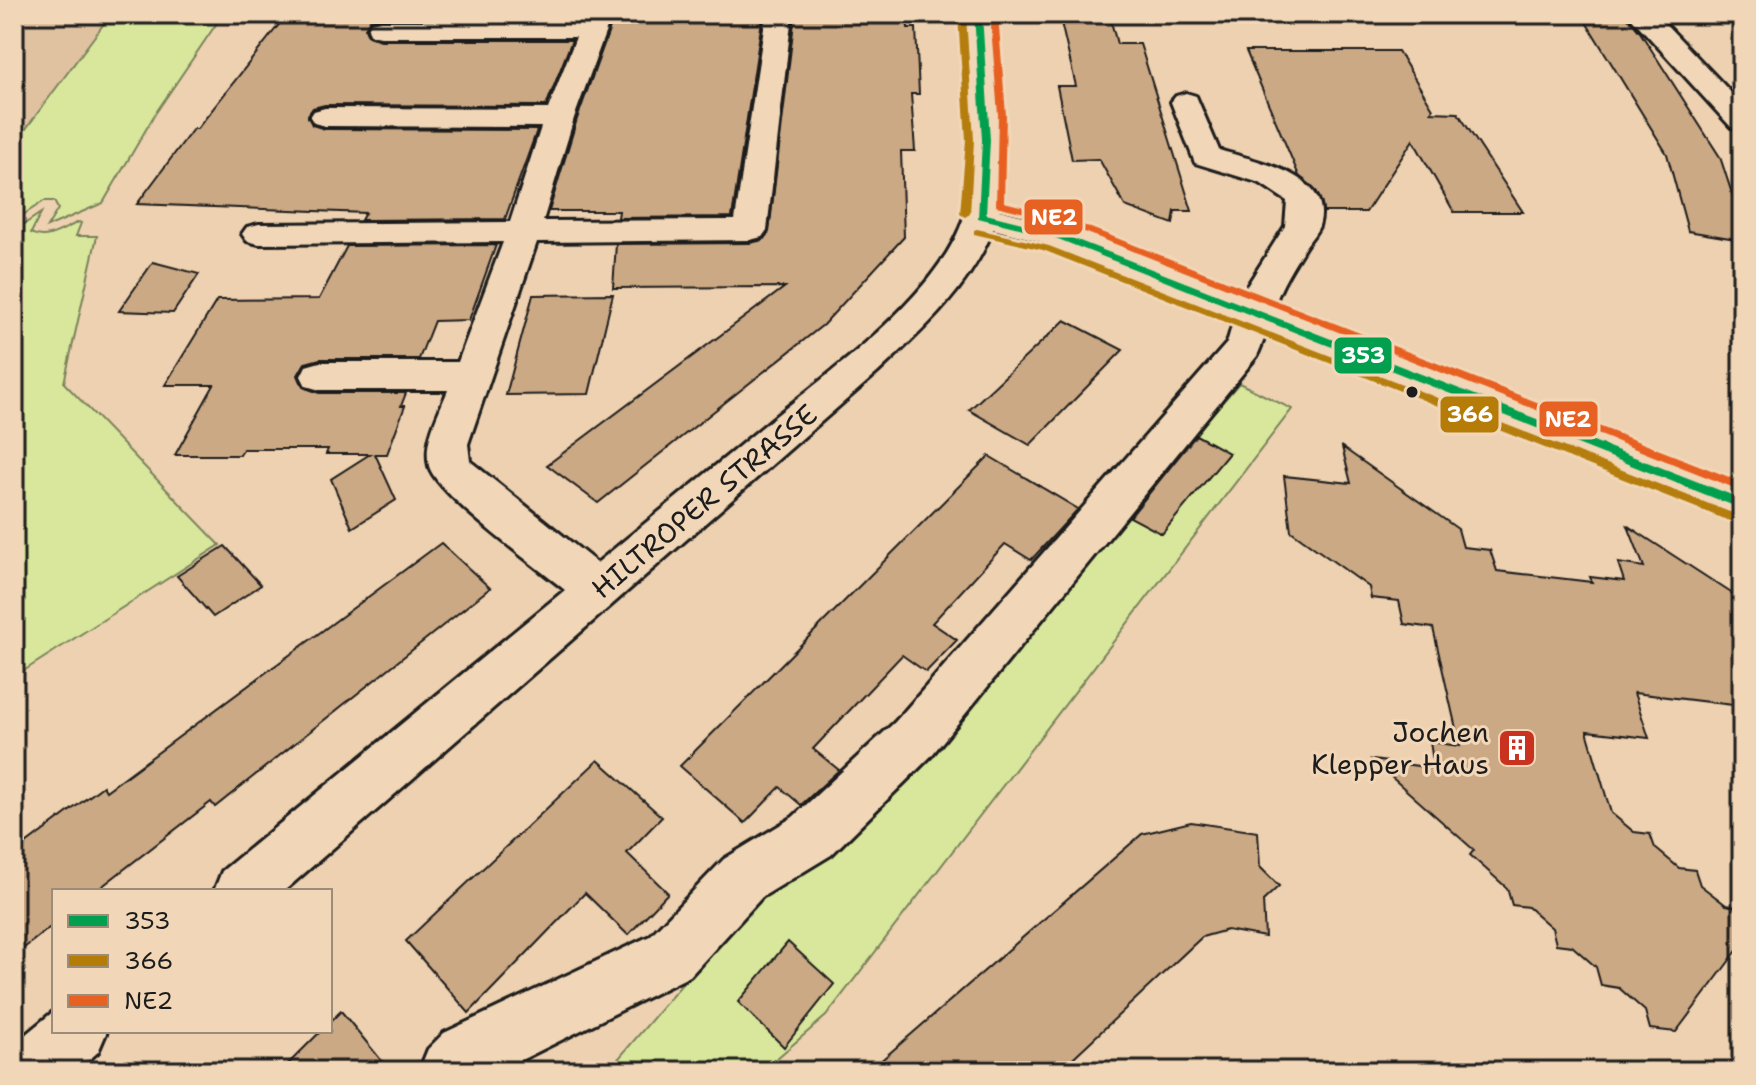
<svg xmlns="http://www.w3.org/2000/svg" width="1756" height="1085" viewBox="0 0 1756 1085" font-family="'Shantell Sans',sans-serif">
	<rect width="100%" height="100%" fill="#eed1b0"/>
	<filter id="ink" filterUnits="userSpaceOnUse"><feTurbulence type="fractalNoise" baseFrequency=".0125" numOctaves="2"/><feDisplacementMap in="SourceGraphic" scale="16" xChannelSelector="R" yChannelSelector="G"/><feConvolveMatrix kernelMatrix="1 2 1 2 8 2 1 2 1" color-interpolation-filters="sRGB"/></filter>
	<g filter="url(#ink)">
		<polygon fill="#e0c2a0" points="14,14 109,14 14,148"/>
		<g fill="#d8e79b" stroke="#7a825c" stroke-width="2">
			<polygon points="111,14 223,14 155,114 103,203 47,227 58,209 54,201 44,201 14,221 14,145"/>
			<path d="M41 213 31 233C47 242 64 228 79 222L81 223 76 236H97L64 383 220 545 14 677V231Z"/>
			<polygon points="1239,383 1292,409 826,1016 762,1071 608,1071 752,902 840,846"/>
		</g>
		<g fill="#cca985" stroke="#1c1c1c" stroke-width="2">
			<polygon points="304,14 583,14 581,18 381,18 370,20 365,28 368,36 381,40 572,40 546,106 325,105 313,108 308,115 312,125 325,129 537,130 505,219 361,220 365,213 137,204 193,129 197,129 281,22 298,22"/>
			<polygon points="615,14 763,14 732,217 618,218 619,211 549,211 577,119"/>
			<polygon points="795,14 907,14 908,28 916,28 919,94 911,94 915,151 901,151 904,237 823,325 598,503 547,465 785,287 613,288 616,244 750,243 763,240 769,232"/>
			<polygon points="1059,14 1109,14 1117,44 1140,44 1192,211 1175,211 1173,224 1125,206 1099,159 1072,160 1057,86 1076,86"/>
			<polygon points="1581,14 1625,14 1640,32 1720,157 1742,224 1742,240 1688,231 1667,154"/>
			<polygon points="1246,51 1398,51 1433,109 1431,112 1458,113 1523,212 1454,212 1413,140 1366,212 1323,212 1317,192 1299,176"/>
			<polygon points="496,245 469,320 434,321 419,359 320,359 305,363 298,375 303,387 319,393 406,393 401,406 405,406 387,454 375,454 396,500 352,528 331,479 370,454 326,454 328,449 243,449 240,455 175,455 214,385 165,385 217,300 319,299 347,246"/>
			<polygon points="153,262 199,274 173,313 119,311"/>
			<polygon points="613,294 589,394 506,395 533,295"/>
			<polygon points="1065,320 1123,350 1030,445 969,410"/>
			<polygon points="1196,435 1229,453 1162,534 1130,517"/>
			<polygon points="1342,447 1458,529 1463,547 1490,550 1497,571 1592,582 1590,577 1624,581 1618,563 1644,567 1628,526 1742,600 1742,706 1634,693 1649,738 1587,731 1611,813 1634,832 1650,834 1655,848 1679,868 1695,870 1700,885 1726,905 1742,908 1742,944 1676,1032 1650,1029 1645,1011 1619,988 1601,985 1596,967 1572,946 1556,944 1552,928 1528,907 1512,905 1507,888 1470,855 1474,850 1372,760 1434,768 1430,742 1460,746 1433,628 1404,624 1399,601 1371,598 1369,587 1291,531 1284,476 1351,483"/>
			<polygon points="989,456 1078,509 1031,560 1005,544 932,623 957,640 926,672 902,655 813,749 839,770 801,805 780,787 745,823 680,766"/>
			<polygon points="441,543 490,588 215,807 211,802 96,891 54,891 54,924 14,956 14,853 103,786 106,791"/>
			<polygon points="225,546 261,585 213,617 177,576"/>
			<polygon points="598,760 662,817 627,853 668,893 628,935 585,893 469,1013 406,941"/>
			<polygon points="1191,822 1258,832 1260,867 1279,886 1263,901 1265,937 1227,930 1202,937 1059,1071 869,1071 1142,834"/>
			<polygon points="788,942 834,984 784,1047 738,1002"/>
			<polygon points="341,1011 390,1071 281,1071 321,1031 330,1031 330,1022"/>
		</g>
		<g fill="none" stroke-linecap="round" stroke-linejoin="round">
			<defs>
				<g id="minor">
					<path d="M586 14H612L574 118 543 221 735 220 766 14H792L767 230 762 237 750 240 537 242 468 444 470 461 597 563C653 517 710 470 766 424 830 372 941 294 965 214 984 150 971 79 965 14H991L1005 142 999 210 1063 226 1242 294 1285 226 1287 201 1260 183 1195 163 1171 102 1176 96 1186 93 1196 96 1219 150C1254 161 1335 174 1319 226 1316 233 1309 241 1305 247 1293 267 1281 284 1274 307L1742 486V521L1267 332 1257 356 931 756 831 855 762 897 690 976 499 1071H419L428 1049 444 1033 650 936 724 859 793 817 895 722 1227 343 1234 319 1040 241 993 229C971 287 921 332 877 373L284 891H214L222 871 565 590C538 568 436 494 429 466 423 441 439 413 448 390H320L306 386 301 376 306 366 320 362H458L503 242 259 244 247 241 242 234 247 227 259 224 510 222 541 127 325 126 314 123 310 117 314 111 325 108 548 109 576 37H381L371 35 368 29 371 23 381 21H583Z"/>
					<polygon points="1628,14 1656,14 1742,104 1742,130 1731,127"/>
					<polygon points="54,1011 54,1031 107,1031 98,1052 76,1071 14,1071 14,1044"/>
				</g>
			</defs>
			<use href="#minor" stroke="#1c1c1c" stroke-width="6"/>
			<use href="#minor" fill="#f1d7b8" fill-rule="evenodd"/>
			<defs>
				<polygon id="bus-1" points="974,14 982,14 990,140 986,214 1054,231 1742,499 1742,509 1048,235 978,218 982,140"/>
				<g id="bus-2">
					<polygon points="961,14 966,16 974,140 970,214 965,217 960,214 966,140 958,16"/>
					<polygon points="977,229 1049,246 1740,516 1742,519 1740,522 1732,522 1043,250 974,234 974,230"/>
				</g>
				<polygon id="bus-3" points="990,14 998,14 1006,115 1004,202 1060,216 1742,482 1742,491 1054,220 996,206 998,115"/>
			</defs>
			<use href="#bus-1" stroke="#f1d7b8" stroke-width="6"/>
			<use href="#bus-2" stroke="#f1d7b8" stroke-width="6"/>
			<use href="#bus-3" stroke="#f1d7b8" stroke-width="6"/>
			<use href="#bus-1" fill="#019f4e" fill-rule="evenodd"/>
			<use href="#bus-2" fill="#b57d08" fill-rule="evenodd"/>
			<use href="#bus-3" fill="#e76122" fill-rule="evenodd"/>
		</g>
	</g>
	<defs>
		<symbol id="building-square" viewBox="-11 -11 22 22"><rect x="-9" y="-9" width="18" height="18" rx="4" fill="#c8321e" stroke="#f1d7b8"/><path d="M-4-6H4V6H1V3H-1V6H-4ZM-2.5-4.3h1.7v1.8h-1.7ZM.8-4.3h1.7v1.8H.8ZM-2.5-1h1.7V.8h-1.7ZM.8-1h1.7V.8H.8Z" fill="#fff"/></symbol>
	</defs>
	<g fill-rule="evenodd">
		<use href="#building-square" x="1495" y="726" width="44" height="44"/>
	</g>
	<circle fill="#1c1c1c" stroke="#f1d7b8" stroke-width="3" cx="1412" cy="392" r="7"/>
	<g text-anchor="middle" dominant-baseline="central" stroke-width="6" stroke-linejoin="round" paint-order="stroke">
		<g font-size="28" fill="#1c1c1c" stroke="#f1d7b8">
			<text transform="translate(704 501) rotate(-40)">HILTROPER STRASSE</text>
		</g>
		<g font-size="28" fill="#1c1c1c" stroke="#f1d7b8" text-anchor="end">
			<text x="1489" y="732">Jochen<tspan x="1489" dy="32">Klepper Haus</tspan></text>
		</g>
	</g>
	<g stroke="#f1d7b8" stroke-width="3">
		<rect x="1023" y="198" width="61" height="38" rx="8" fill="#e76122"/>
		<rect x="1333" y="336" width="60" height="39" rx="8" fill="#019f4e"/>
		<rect x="1439" y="395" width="61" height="39" rx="8" fill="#b57d08"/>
		<rect x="1538" y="400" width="61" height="38" rx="8" fill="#e76122"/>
	</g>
	<g font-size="22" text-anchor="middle" font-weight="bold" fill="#fff">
		<text x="1054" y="225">NE2</text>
		<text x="1363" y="363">353</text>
		<text x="1470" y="422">366</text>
		<text x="1568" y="427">NE2</text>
	</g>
	<rect width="1756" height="1085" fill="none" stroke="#f1d7b8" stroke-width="48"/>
	<rect x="24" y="24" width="1708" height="1037" fill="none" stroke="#1c1c1c" stroke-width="3" filter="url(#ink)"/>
	<rect x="52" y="889" width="280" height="144" fill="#f1d7b8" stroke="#9c8c7a" stroke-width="2"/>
	<rect x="68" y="915" width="40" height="12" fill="#019f4e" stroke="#9c8c7a" stroke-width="2"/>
	<text x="124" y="929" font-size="24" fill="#1c1c1c">353</text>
	<rect x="68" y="955" width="40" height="12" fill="#b57d08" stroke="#9c8c7a" stroke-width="2"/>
	<text x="124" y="969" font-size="24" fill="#1c1c1c">366</text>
	<rect x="68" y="995" width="40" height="12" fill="#e76122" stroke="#9c8c7a" stroke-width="2"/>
	<text x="124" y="1009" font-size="24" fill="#1c1c1c">NE2</text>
</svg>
